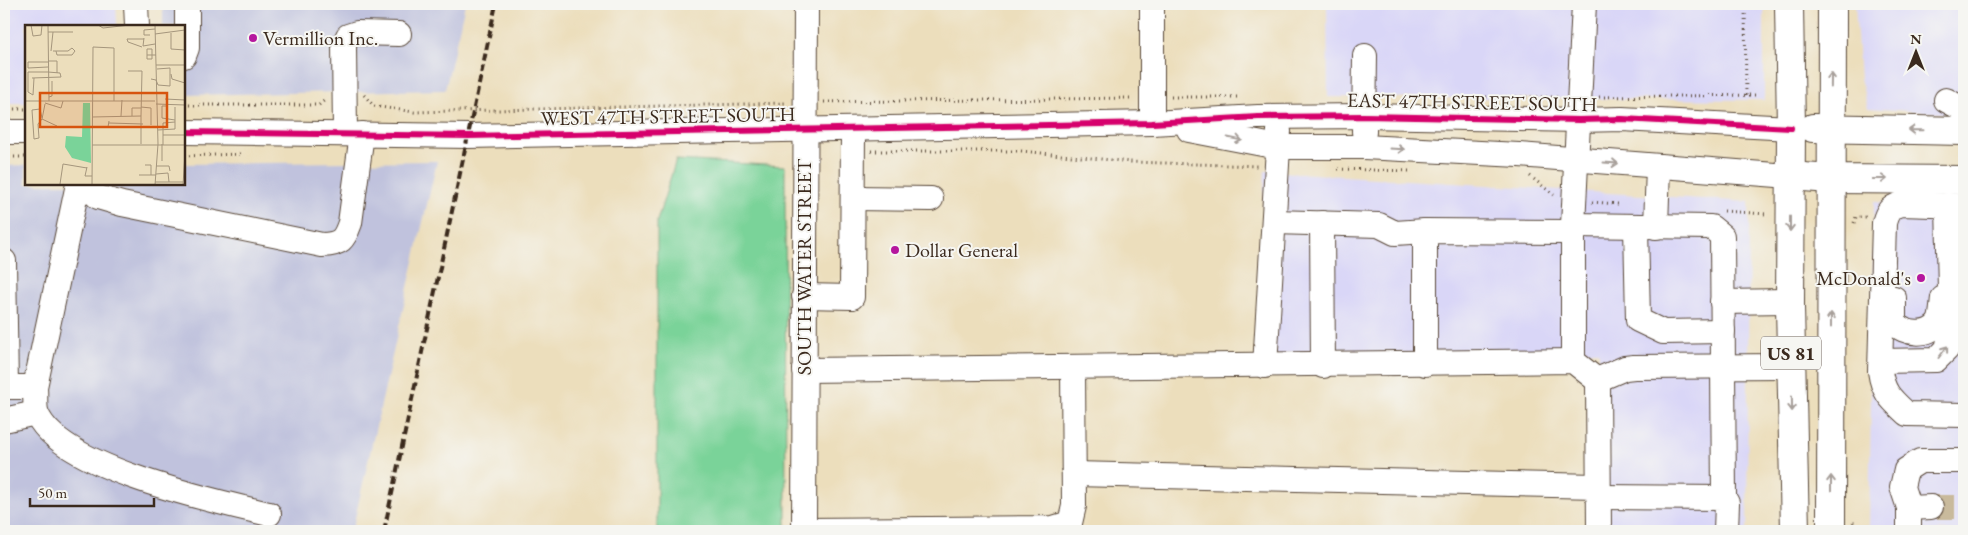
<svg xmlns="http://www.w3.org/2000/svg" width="1968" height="535" viewBox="0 0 1968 535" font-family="'EB Garamond',serif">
	<rect width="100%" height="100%" fill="#f6f6f2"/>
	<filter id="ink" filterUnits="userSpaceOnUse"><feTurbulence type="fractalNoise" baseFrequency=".02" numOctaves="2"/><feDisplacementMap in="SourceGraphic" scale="10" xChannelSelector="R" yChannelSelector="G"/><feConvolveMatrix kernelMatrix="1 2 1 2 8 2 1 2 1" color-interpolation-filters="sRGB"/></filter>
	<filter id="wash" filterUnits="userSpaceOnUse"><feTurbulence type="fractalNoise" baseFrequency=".0096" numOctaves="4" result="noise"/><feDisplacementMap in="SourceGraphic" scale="20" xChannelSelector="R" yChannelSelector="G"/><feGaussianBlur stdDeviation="1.12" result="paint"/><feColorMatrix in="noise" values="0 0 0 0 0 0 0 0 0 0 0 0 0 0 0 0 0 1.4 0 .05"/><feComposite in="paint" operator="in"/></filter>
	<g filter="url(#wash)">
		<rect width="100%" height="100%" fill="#ecdebc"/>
		<g fill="#d9d6f7">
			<polygon points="4,4 116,4 117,26 26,26 26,103 4,103"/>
			<polygon points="1327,4 1764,4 1764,100 1328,97"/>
			<polygon points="1855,4 1964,4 1964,115 1868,108 1860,78"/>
			<polygon points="1265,171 1749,202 1747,531 1599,531 1599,351 1256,357"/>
			<polygon points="1874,202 1964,208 1964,531 1869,531"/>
		</g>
		<g fill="#c0c2dd">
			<polygon points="163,4 465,4 445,90 184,95 184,26 163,26"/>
			<polygon points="437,161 352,531 4,531 4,166 26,165 26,184 184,184 184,164"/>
		</g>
		<polygon fill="#7ad399" stroke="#5a7e5c" points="676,160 785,166 786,531 657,531 657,221"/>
	</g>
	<g filter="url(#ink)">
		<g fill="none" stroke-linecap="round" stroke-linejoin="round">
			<polyline stroke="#c9ba9c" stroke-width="24" stroke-dasharray="24 12" stroke-linecap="butt" points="1931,507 1964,507"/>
			<defs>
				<g id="minor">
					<polyline points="136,4 137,26"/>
					<polyline points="1152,4 1152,123"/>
					<polyline points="184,56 187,48 187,4"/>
					<polyline points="1946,100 1957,106 1964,106"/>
					<polyline points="1189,130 1278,147 1364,147 1519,155 1790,176"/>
					<polyline points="4,132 26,132"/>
					<polyline points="184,132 469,136 1152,123 1258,117 1364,116 1579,120 1622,119 1791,128"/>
					<polyline points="1364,132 1365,56"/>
					<polyline points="345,134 344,45 348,36 357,33 399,34"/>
					<path d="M78 184 35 387C36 395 34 407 37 414 60 468 214 501 269 514"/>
					<path d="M84 184 98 197 122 204 322 245C341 244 344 240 350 223L362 134"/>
					<polyline points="853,198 931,199"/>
					<path d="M1964 206 1901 204C1890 207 1887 212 1884 223L1880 371C1883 393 1891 399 1907 414L1964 415"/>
					<polyline points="1274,222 1379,225 1395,233 1425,231"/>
					<polyline points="1322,223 1323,366"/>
					<polyline points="1573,225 1711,227 1722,236 1724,498"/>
					<polyline points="1636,226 1638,320 1663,332 1723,331"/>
					<polyline points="1656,227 1658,166"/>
					<polyline points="4,261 6,387 35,387"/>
					<polyline points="804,296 852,297 853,130"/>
					<path d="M1894 298V323C1904 334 1929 338 1939 322 1942 316 1942 304 1943 298"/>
					<polyline points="1722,302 1790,301"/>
					<polyline points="1573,361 1573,225 1584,4"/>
					<polyline points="1881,361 1936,360 1947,349 1951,332 1948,205"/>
					<polyline points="1425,364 1425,231 1573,232"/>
					<polyline points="1265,366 1279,131"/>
					<polyline points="804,370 1573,361 1598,381 1599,531"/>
					<polyline points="1597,380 1625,368 1634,367 1792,366"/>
					<polyline points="4,420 36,413"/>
					<polyline points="1074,474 1598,486"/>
					<polyline points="1598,497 1724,498 1727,503 1726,531"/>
					<polyline points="1909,508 1931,507"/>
					<polyline points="804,530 1053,528 1070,523 1074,506 1073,368"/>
					<polyline points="804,531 806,4"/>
					<polyline points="1909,531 1909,508 1902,487 1906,470 1920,461 1964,461"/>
				</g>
				<g id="major">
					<polyline points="1789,4 1791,128 1790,306 1795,531"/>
					<polyline points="1813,128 1964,131"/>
					<polyline points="1790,176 1831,179 1964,180"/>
					<polyline points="1831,531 1832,4"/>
				</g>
			</defs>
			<use href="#minor" stroke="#564536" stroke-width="26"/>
			<use href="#major" stroke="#564536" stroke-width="30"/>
			<g stroke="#564536" stroke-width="3" stroke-dasharray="1 4" stroke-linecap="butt">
				<polyline points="1745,4 1746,95"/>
				<polyline points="364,95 374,106 414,112 788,103"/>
				<polyline points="1171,97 1237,97"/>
				<polyline points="1486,97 1560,97"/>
				<polyline points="1599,97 1756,95"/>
				<polyline points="824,102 1132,98"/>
				<polyline points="184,105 319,105 326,99"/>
				<polyline points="4,109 26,109"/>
				<polyline points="871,151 1021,151 1131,162 1259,166"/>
				<polyline points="184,156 240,154"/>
				<polyline points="4,157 26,157"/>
				<polyline points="1338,169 1409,171"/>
				<polyline points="1530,176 1554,195"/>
				<polyline points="1592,202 1618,204"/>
				<polyline points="1724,211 1766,214"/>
				<polyline points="1854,223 1856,217 1866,217"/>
				<polyline points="1853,522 1858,531"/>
			</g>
			<use href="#minor" stroke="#fff" stroke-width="24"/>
			<use href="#major" stroke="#fff" stroke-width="28"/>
			<polyline stroke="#3b2a1e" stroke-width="4" stroke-dasharray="8 4" stroke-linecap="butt" points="384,531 496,4"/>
			<defs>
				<polyline id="cycleway" points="184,132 469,136 1152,123 1258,117 1364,116 1579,120 1622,119 1791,128"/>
			</defs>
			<use href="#cycleway" stroke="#f6f6f2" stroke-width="9"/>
			<use href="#cycleway" stroke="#d6006c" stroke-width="6"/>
		</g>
		<defs><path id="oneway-shaft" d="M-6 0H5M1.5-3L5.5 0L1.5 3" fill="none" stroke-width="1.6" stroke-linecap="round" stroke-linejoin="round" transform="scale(1.25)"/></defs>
		<g stroke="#a79f9a">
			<use href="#oneway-shaft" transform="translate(1831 80) rotate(-89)"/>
			<use href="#oneway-shaft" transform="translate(1916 130) rotate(-179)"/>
			<use href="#oneway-shaft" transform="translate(1235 139) rotate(11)"/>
			<use href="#oneway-shaft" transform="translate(1397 149) rotate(3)"/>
			<use href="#oneway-shaft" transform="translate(1611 163) rotate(4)"/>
			<use href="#oneway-shaft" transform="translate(1880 179)"/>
			<use href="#oneway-shaft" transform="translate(1790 224) rotate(90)"/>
			<use href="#oneway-shaft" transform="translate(1831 320) rotate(-90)"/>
			<use href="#oneway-shaft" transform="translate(1943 352) rotate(-53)"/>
			<use href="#oneway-shaft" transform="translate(1792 404) rotate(89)"/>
			<use href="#oneway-shaft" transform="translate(1831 483) rotate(-90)"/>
		</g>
	</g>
	<g fill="#b5179e" stroke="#f6f6f2" stroke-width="2">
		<circle cx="253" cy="38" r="5"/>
		<circle cx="895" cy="250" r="5"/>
		<circle cx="1921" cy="278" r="5"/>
	</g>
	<g text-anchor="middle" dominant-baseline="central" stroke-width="4" stroke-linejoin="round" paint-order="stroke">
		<rect fill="#f6f6f2" stroke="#73675e" stroke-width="1" x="1761" y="336.5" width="60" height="33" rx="4"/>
		<g font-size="19" font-weight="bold" fill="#3b2a1e">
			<text x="1791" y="353">US 81</text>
		</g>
		<g font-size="20" fill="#3b2a1e" stroke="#f6f6f2" text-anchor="start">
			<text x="263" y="38">Vermillion Inc.</text>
			<text x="905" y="250">Dollar General</text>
			<text x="1911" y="278" text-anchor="end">McDonald's</text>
		</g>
		<g font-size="20" fill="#3b2a1e" stroke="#f6f6f2">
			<text transform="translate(1472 102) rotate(1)">EAST 47TH STREET SOUTH</text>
			<text transform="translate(668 116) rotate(-1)">WEST 47TH STREET SOUTH</text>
			<text transform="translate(804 267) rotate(-90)">SOUTH WATER STREET</text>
		</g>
	</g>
	<g transform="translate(25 25)">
		<rect width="160" height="160" fill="#ecdebc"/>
		<path d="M58 78H65L66 138 47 133 40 122 41 111 57 112Z" fill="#7ad399"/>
		<path fill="none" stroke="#a5967d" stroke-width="1" d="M6 0 8 11 16 10 17 0M23 0 24 76M73 0 78 3 105 0M23 7H28L26 26M28 7H48M146 8V24L160 25M130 9 160 5V15M125 10H119V5L130 4M119 13 118 21 130 19M117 22 103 17 102 14H119M28 26H43L47 23 50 26 47 30H32L31 26M122 30V34H127V24H122V30H131M23 36H32V48M23 37H3V43L23 42M131 40H160M103 46H117L116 91M146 49 147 54 160 58M7 53 36 52 35 48 23 47M9 53 8 70 3 67V47H23M126 54 131 55 133 60 145 61V43L132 44M24 72 27 71V56M140 74 160 75M0 76H130M20 78 36 83 38 76M20 79 17 94 32 101M131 79 160 80M141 81H137V93L150 95M116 82 126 83V100M96 91 97 75M107 91V83H116M67 92 116 91V119M17 93 15 84 7 85 9 114 14 113 13 99 17 94M84 98 118 99M67 102H83L84 96M133 105 150 104V82M138 110H160M67 120H160M138 120V98L150 97M137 136V119M120 140H126V150M131 141H144L145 146M62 142 60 151H67M131 149 143 148 144 157M114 150H131M130 157H158M35 159 38 139 62 143M67 160 68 22 89 23V76M130 160 133 119 130 0M158 160 160 128"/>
		<path fill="#d7540e" fill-opacity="0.15" stroke="#d7540e" stroke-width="2.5" d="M15 68H142V102H15Z"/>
		<rect width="160" height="160" fill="none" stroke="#3b2a1e" stroke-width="2.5"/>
	</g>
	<rect width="1968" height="535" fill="none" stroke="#f6f6f2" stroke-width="20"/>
	<g transform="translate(1916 52)" stroke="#f6f6f2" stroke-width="4" paint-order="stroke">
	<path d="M0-4L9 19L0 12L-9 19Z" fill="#3b2a1e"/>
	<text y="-8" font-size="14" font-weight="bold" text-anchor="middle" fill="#3b2a1e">N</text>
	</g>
	<path d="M30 498v8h124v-8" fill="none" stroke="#3b2a1e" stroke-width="2.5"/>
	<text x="38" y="498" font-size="15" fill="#3b2a1e" stroke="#f6f6f2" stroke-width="4" paint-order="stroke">50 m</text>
</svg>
